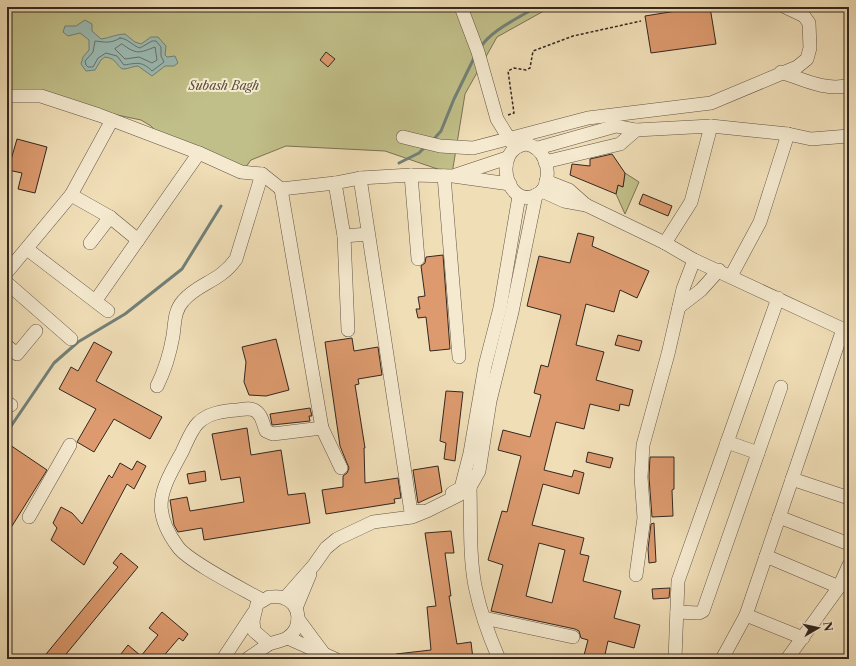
<svg xmlns="http://www.w3.org/2000/svg" width="856" height="666" viewBox="0 0 856 666" font-family="'Libre Caslon Text',serif">
	<rect width="100%" height="100%" fill="#f0deb7"/>
	<filter id="stains"><feTurbulence type="fractalNoise" baseFrequency=".005" numOctaves="4"/><feColorMatrix values="0 0 0 0 .2 0 0 0 0 .09 0 0 0 0 .02 0 0 0 .5 -.17"/></filter>
	<radialGradient id="worn" r=".72"><stop offset=".6" stop-color="#630" stop-opacity="0"/><stop offset="1" stop-color="#630" stop-opacity=".3"/></radialGradient>
	<g fill="#c1bf89" stroke="#7a7354">
		<polygon points="7,7 551,7 497,37 465,94 452,174 385,151 286,146 251,160 240,175 172,149 151,126 141,120 7,92"/>
		<polygon points="625,173 639,182 625,214 616,194 618,185 623,187"/>
	</g>
	<path fill="#9bbbb3" stroke="#728078" d="M85 20 92 24V31L101 39C110 38 116 34 125 34L135 42 141 44 151 37H158L166 46 165 55 167 57 175 56 178 63 174 66H165L152 76 138 66C133 66 128 69 124 69 117 69 118 58 105 57L101 60 95 70 86 71 81 64 83 57 89 50V40L80 33 68 36 63 32 65 26H76Z"/>
	<g fill="none" stroke-linecap="round" stroke-linejoin="round">
		<g stroke="#68716a" stroke-width="1">
			<path d="M120 38C127 38 133 46 140 48L152 41H156L161 47V56L164 62 152 71C142 61 137 63 124 65L117 56 106 53 98 58 93 67H88L86 65 85 61 93 52 95 41C104 42 111 44 120 38Z"/>
			<path d="M122 44C137 55 139 53 155 47L157 60 152 63 139 57 125 59 115 49Z"/>
		</g>
		<g stroke="#728078" stroke-width="3">
			<path d="M480 48C491 30 519 18 536 7"/>
			<polyline points="433,140 441,131 454,99 475,56"/>
			<polyline points="399,163 419,153 426,146"/>
			<polyline points="7,432 54,363 78,342 125,314 182,269 221,206"/>
		</g>
	</g>
	<g fill="#dc9a6e" stroke="#342720" fill-rule="evenodd">
		<polygon points="701,7 710,7 716,44 651,53 645,16"/>
		<polygon points="326,52 335,59 328,67 320,60"/>
		<polygon points="17,139 47,147 35,193 18,189 22,173 8,170"/>
		<polygon points="612,154 625,173 623,187 618,185 616,194 570,175 572,164 590,166 590,159"/>
		<polygon points="643,194 672,206 668,216 639,204"/>
		<path d="M578 233 594 237 592 246 649 271 637 298 620 290 614 312 586 304 576 345 604 352 596 380 633 390 629 406 620 404 619 411 590 404 584 429 556 422 544 470 572 477 574 470 584 473 579 494 543 484 532 525 584 538 580 554 589 556 583 581 621 591 614 618 640 625 634 648 608 641 604 659H583L588 640 581 638 579 631 575 629 491 611 503 565 488 560 502 511 507 512 521 456 498 450 503 430 530 437 541 395 534 393 541 365 548 367 561 315 527 306 539 256 570 263ZM539 543 565 550 552 603 526 596Z"/>
		<polygon points="443,255 450,349 430,351 426,317 418,318 416,309 420,309 418,297 425,296 421,266 425,263 426,257"/>
		<polygon points="618,335 642,341 639,351 615,345"/>
		<polygon points="352,338 354,351 378,347 382,375 358,379 359,384 355,385 365,448 364,448 365,483 398,478 401,498 394,499 395,503 326,514 322,490 343,487 343,476 347,473 349,468 340,446 325,342"/>
		<polygon points="276,339 289,390 266,396 249,395 244,382 246,362 242,347"/>
		<polygon points="94,342 112,352 96,381 162,417 150,439 114,419 94,452 77,442 96,409 59,389 71,367 78,371"/>
		<polygon points="446,391 463,392 455,461 444,459 446,443 440,441"/>
		<polygon points="310,408 312,416 309,416 310,421 272,425 270,414"/>
		<polygon points="247,428 251,455 281,450 288,495 305,493 310,523 204,540 202,528 178,532 174,525 170,500 187,497 190,511 244,502 240,477 221,480 212,434"/>
		<polygon points="7,443 47,470 12,526 7,523"/>
		<polygon points="588,452 613,458 610,468 586,462"/>
		<polygon points="650,457 674,457 674,489 672,490 673,516 652,517 649,477"/>
		<polygon points="137,461 146,466 134,489 127,484 84,565 51,540 57,528 53,523 61,507 72,513 82,524 109,475 112,478 120,463 132,470"/>
		<polygon points="438,466 442,492 418,503 413,470"/>
		<polygon points="205,471 206,481 189,484 187,474"/>
		<polygon points="654,523 656,562 649,563 648,549 651,524"/>
		<polygon points="451,531 454,553 445,553 451,596 449,596 457,644 471,642 473,659 396,659 396,654 431,650 427,607 436,606 425,533"/>
		<polygon points="121,553 138,567 62,659 42,659 118,567 113,563"/>
		<polygon points="670,588 669,598 653,599 652,589"/>
		<polygon points="162,612 188,634 183,641 179,638 161,659 117,659 128,645 141,656 158,635 149,628"/>
	</g>
	<g fill="none" stroke-linecap="round" stroke-linejoin="round">
		<defs>
			<g id="minor">
				<polyline points="461,7 478,52 497,119 515,148"/>
				<path d="M781 72C802 79 827 92 849 85"/>
				<polyline points="7,96 41,96 99,115 199,153 241,172 262,174 281,189 335,183 360,178 411,175 453,176 510,184"/>
				<polyline points="403,137 440,146 473,148 588,118 711,103 797,67 807,59 810,48 809,23 804,16 785,7"/>
				<path d="M526 144C545 148 551 169 545 186 543 191 539 194 534 196 506 207 492 149 526 144Z"/>
				<polyline points="538,148 616,126 636,130 711,126 788,134 811,139 849,136"/>
				<polyline points="545,162 620,144 636,130"/>
				<polyline points="411,175 418,259"/>
				<polyline points="456,175 507,158"/>
				<polyline points="444,176 459,357"/>
				<polyline points="360,178 411,512 423,511"/>
				<polyline points="546,181 569,190 586,205"/>
				<polyline points="335,183 344,236 348,330"/>
				<polyline points="281,189 322,428 341,468"/>
				<polyline points="542,191 564,201 586,205 665,243 694,260 849,332"/>
				<polyline points="71,195 110,217 138,240"/>
				<polyline points="344,236 368,234"/>
				<polyline points="90,243 110,217"/>
				<polyline points="665,243 691,202 711,126"/>
				<polyline points="27,249 108,311"/>
				<polyline points="7,272 71,195 112,120"/>
				<polyline points="731,276 760,222 788,134"/>
				<polyline points="7,283 71,339"/>
				<polyline points="96,300 199,153"/>
				<polyline points="679,307 701,290 719,270"/>
				<polyline points="7,346 17,354 36,331"/>
				<path d="M157 386C165 370 170 353 173 336 175 323 174 311 183 301 198 283 220 282 236 259L262 174"/>
				<polyline points="7,403 11,405"/>
				<polyline points="727,442 758,453"/>
				<polyline points="792,479 849,498"/>
				<path d="M470 487C471 520 469 554 475 586 480 611 489 636 499 659"/>
				<polyline points="452,493 461,488 470,453 485,366 500,308 519,196"/>
				<polyline points="29,517 70,445"/>
				<polyline points="779,517 849,544"/>
				<polyline points="766,556 839,587"/>
				<polyline points="636,575 644,518 641,477 643,445 668,354 683,289 694,260"/>
				<path d="M269 597C274 597 280 596 284 598 302 604 302 629 287 638 282 641 274 642 269 644L254 631 253 621 257 604Z"/>
				<polyline points="285,598 314,565 326,548 337,539 373,522 412,517 427,511 459,495 470,487 479,471 490,401 512,312 536,195"/>
				<path d="M262 600C243 589 189 562 178 547 149 508 162 489 182 452 186 444 191 430 198 423 208 413 223 411 237 410 244 409 252 407 257 412 263 417 263 425 266 431L273 434 322 428"/>
				<polyline points="296,608 310,574"/>
				<polyline points="677,612 699,613 703,611 781,387"/>
				<polyline points="746,615 803,638"/>
				<polyline points="484,618 573,637"/>
				<polyline points="298,619 324,654"/>
				<polyline points="288,638 335,659"/>
				<polyline points="223,659 254,612"/>
				<polyline points="247,659 269,644"/>
				<polyline points="675,659 678,581 778,298"/>
				<polyline points="722,659 746,615 843,329"/>
				<polyline points="787,659 839,587 849,565"/>
			</g>
		</defs>
		<use href="#minor" stroke="#635546" stroke-width="14"/>
		<polyline stroke="#342720" stroke-width="1.5" stroke-dasharray="3 2" stroke-linecap="butt" points="508,115 514,113 508,71 514,68 526,70 530,68 533,51 573,36 641,21"/>
		<use href="#minor" stroke="#f5ead0" stroke-width="13"/>
	</g>
	<g text-anchor="middle" dominant-baseline="central" stroke-width="4" stroke-linejoin="round" paint-order="stroke">
		<g font-size="12" font-style="italic" fill="#574d3a" stroke="#f5ead0">
			<text x="224" y="85">Subash Bagh</text>
		</g>
	</g>
	<rect width="856" height="666" fill="none" stroke="#f0deb7" stroke-width="24"/>
	<rect x="8" y="8" width="840" height="650" fill="none" stroke="#342720" stroke-width="2"/>
	<rect x="12" y="12" width="832" height="642" fill="none" stroke="#342720"/>
	<g transform="translate(818 628) rotate(81)" stroke="#f5ead0" stroke-width="3" paint-order="stroke">
	<path d="M0-3L7 15L0 10L-7 15Z" fill="#342720"/>
	<text y="-6" font-size="11" font-weight="bold" text-anchor="middle" fill="#342720">N</text>
	</g>
	<rect width="100%" height="100%" filter="url(#stains)"/>
	<rect width="100%" height="100%" fill="url(#worn)"/>
</svg>
